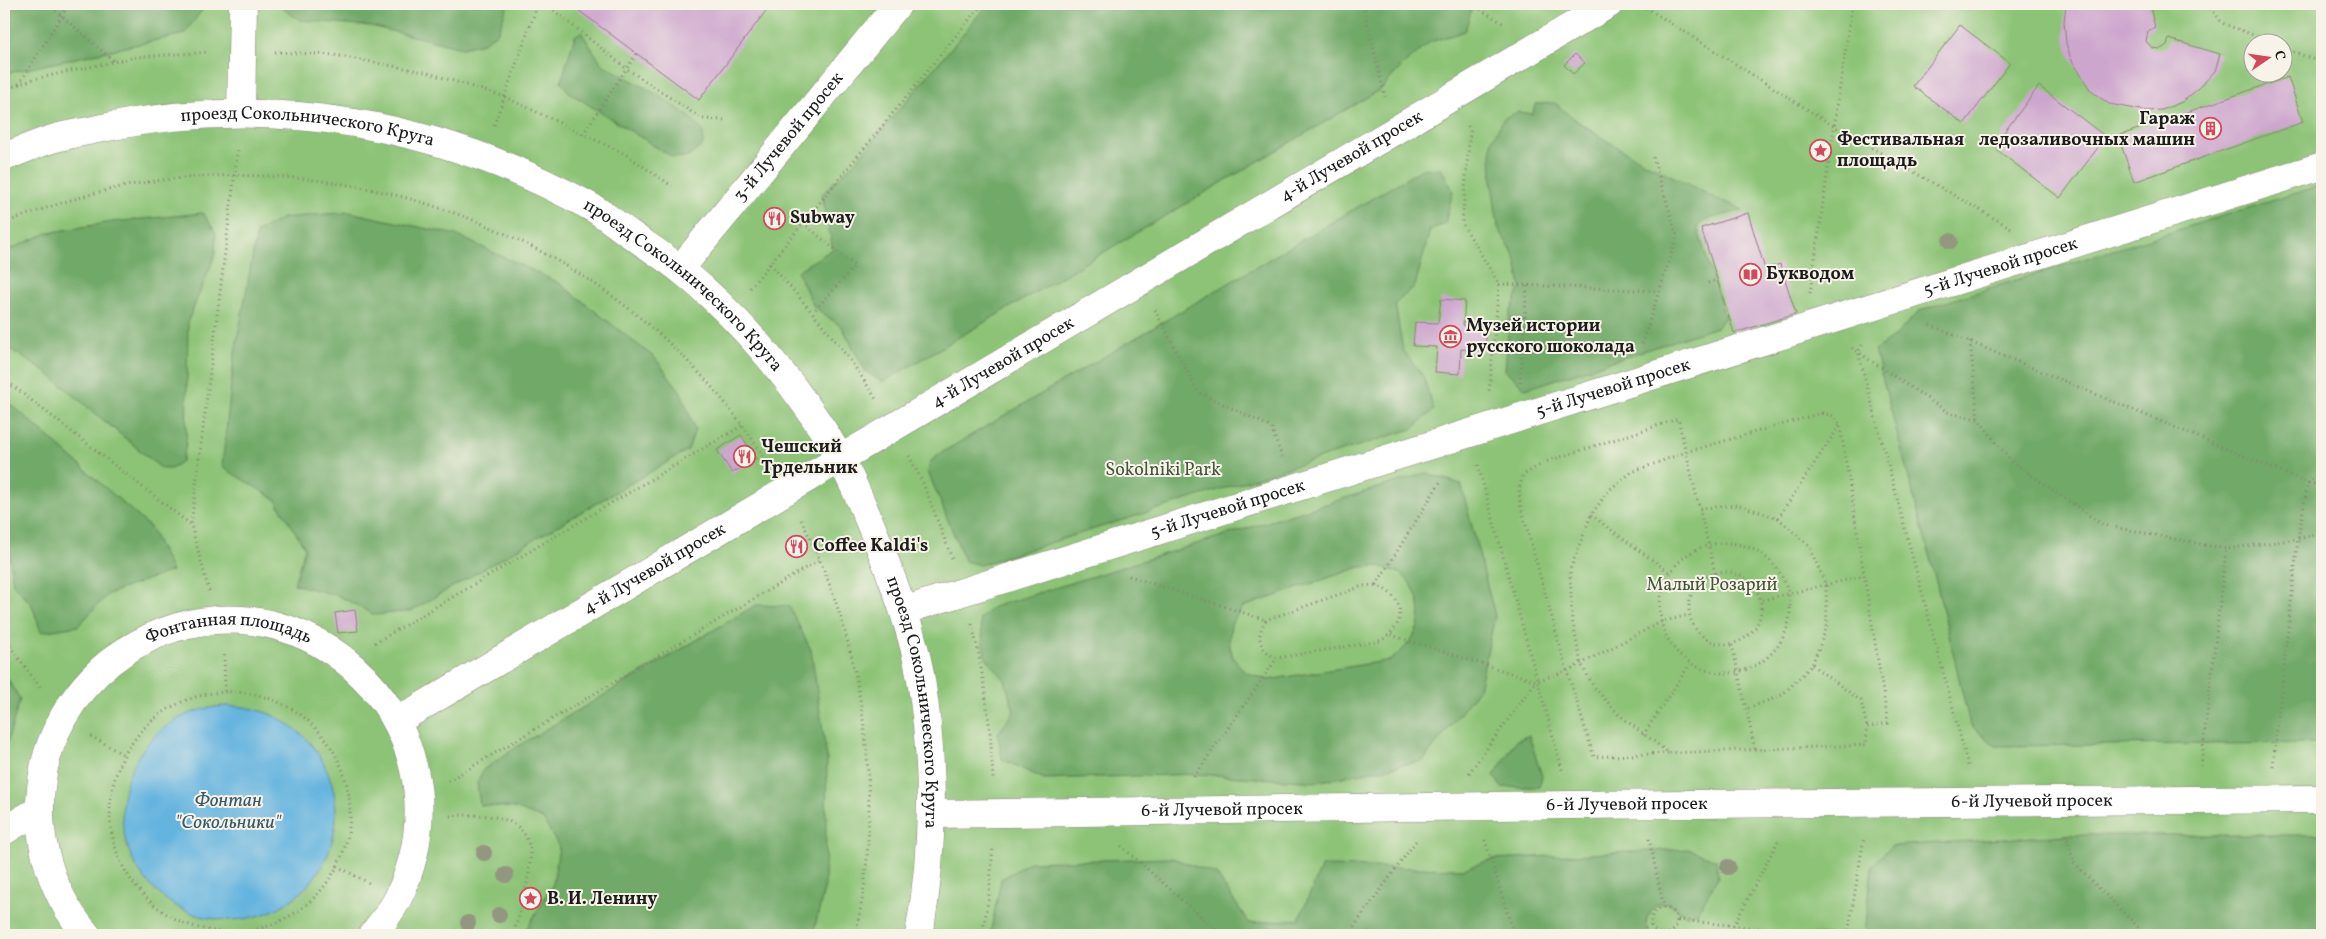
<svg xmlns="http://www.w3.org/2000/svg" width="2326" height="939" viewBox="0 0 2326 939" font-family="Vollkorn,serif">
	<rect width="100%" height="100%" fill="#f7f3e8"/>
	<filter id="ink" filterUnits="userSpaceOnUse"><feTurbulence type="fractalNoise" baseFrequency=".02" numOctaves="2"/><feDisplacementMap in="SourceGraphic" scale="10" xChannelSelector="R" yChannelSelector="G"/><feConvolveMatrix kernelMatrix="1 2 1 2 8 2 1 2 1" color-interpolation-filters="sRGB"/></filter>
	<filter id="wash" filterUnits="userSpaceOnUse"><feTurbulence type="fractalNoise" baseFrequency=".0096" numOctaves="4" result="noise"/><feDisplacementMap in="SourceGraphic" scale="20" xChannelSelector="R" yChannelSelector="G"/><feGaussianBlur stdDeviation="1.12" result="paint"/><feColorMatrix in="noise" values="0 0 0 0 0 0 0 0 0 0 0 0 0 0 0 0 0 1.4 0 .05"/><feComposite in="paint" operator="in"/></filter>
	<g filter="url(#wash)">
		<rect width="100%" height="100%" fill="#f4e7d1"/>
		<path fill="#8cc376" stroke="#547049" fill-rule="evenodd" d="M4 4H2322V935H4ZM2254 42H2284V72H2254Z"/>
		<g fill="#71a967" stroke="#466242" fill-rule="evenodd">
			<polygon points="4,4 202,4 202,10 184,34 4,74"/>
			<polygon points="282,4 508,4 498,32 483,43 462,48 371,26 300,20 282,8"/>
			<polygon points="988,4 1473,4 1465,31 1430,42 1402,66 1381,89 883,382 866,372 842,327 814,307 797,271 833,249 822,194 857,160"/>
			<polygon points="581,32 602,64 658,95 691,118 703,131 703,145 688,157 672,157 570,93 561,82 575,36"/>
			<path d="M1555 103C1600 143 1659 169 1711 196 1722 202 1733 204 1743 210L1705 220 1697 227 1725 317 1717 327 1526 389 1505 370 1510 313 1521 287 1515 257 1498 227 1492 184 1491 142 1504 118 1518 112 1533 114 1535 104Z"/>
			<polygon points="1441,168 1453,191 1445,224 1430,230 1415,286 1395,304 1403,350 1423,376 1434,410 1412,429 980,565 965,561 928,472 930,462 941,453 1422,169"/>
			<polygon points="2322,185 2322,743 1996,746 1970,725 1937,585 1875,350 1896,335 1920,310"/>
			<polygon points="349,212 456,235 559,283 655,358 681,392 695,430 688,450 411,611 375,615 339,596 294,584 305,548 275,499 222,467 234,358 257,232 283,218"/>
			<polygon points="203,213 216,233 215,255 188,321 186,444 182,461 171,469 162,469 47,373 4,345 4,252 47,233 112,222"/>
			<polygon points="12,405 150,527 172,571 108,594 78,626 41,632 32,605 13,584 4,514 4,408"/>
			<path d="M1426 473 1461 484 1495 616 1479 689 1423 761 1317 782 1197 774 1044 779 1002 759 998 733 1014 712 1005 680 985 656 980 619 993 607ZM1381 566C1387 569 1393 571 1399 573 1417 583 1425 613 1416 631 1411 643 1400 652 1391 660L1267 680 1245 672 1233 658 1229 642 1231 624 1243 607 1360 567Z"/>
			<polygon points="756,605 789,606 811,650 827,759 825,885 813,935 523,935 553,884 559,847 543,819 515,808 480,805 477,783 483,770 518,746"/>
			<polygon points="4,673 20,699 7,743 4,747"/>
			<polygon points="1529,735 1542,776 1539,787 1501,787 1494,776 1516,741"/>
			<polygon points="2066,835 2322,835 2322,935 1865,935 1872,866 1891,846"/>
			<path d="M1688 849 1716 860 1718 877 1697 913 1686 915 1668 903 1658 904C1647 914 1643 921 1649 935H990L1001 879 1030 862 1172 858 1216 874 1249 923 1299 919 1322 866 1463 869 1493 859Z"/>
		</g>
		<circle fill="#65b4df" stroke="#40687e" cx="229" cy="813" r="107"/>
		<g id="blocks">
			<g fill="#cda6ce">
				<polygon points="570,4 771,4 699,100"/>
				<polygon points="2066,4 2149,4 2155,27 2148,31 2146,41 2152,48 2161,49 2167,45 2169,39 2220,54 2215,71 2198,89 2182,102 2162,110 2147,111 2109,104 2091,91 2071,59 2066,43 2064,22"/>
				<polygon points="1960,25 2010,63 1964,124 1913,86"/>
				<polygon points="1575,54 1585,63 1573,74 1564,65"/>
				<polygon points="2288,77 2303,122 2134,182 2118,136"/>
				<polygon points="2039,86 2106,137 2060,198 1993,147"/>
				<polygon points="1748,213 1765,269 1780,264 1796,314 1734,333 1701,228"/>
				<polygon points="1441,299 1465,301 1463,325 1487,327 1485,351 1461,349 1460,374 1435,372 1437,347 1413,346 1415,322 1438,323"/>
				<polygon points="741,435 756,459 732,473 717,450"/>
				<polygon points="355,610 358,631 338,633 335,613"/>
			</g>
		</g>
	</g>
	<g filter="url(#ink)">
		<use href="#blocks" fill-opacity="0" stroke="#888276" stroke-width="1"/>
		<g fill="none" stroke-linecap="round" stroke-linejoin="round">
			<defs>
				<g id="street">
					<polyline points="241,112 243,4"/>
					<path id="s1" d="M4 157C20 151 36 144 52 139 68 134 86 132 102 128 272 93 440 123 591 207 606 215 619 227 633 236 649 247 666 258 681 270 741 318 803 392 841 460 855 486 866 513 877 540 895 586 913 631 921 680 935 765 934 850 919 935"/>
					<path id="s2" d="M680 269 898 4"/>
					<path id="s3" d="M905 610 2322 166"/>
					<path id="s4" d="M397 721 1609 4"/>
					<path id="s5" d="M932 814 1572 805 2322 799"/>
					<polyline points="4,831 40,809"/>
					<path id="s6" d="M87 935C47 889 32 828 44 768 54 721 84 678 124 652 288 546 481 719 399 896 393 909 382 923 372 935"/>
				</g>
			</defs>
			<use href="#street" stroke="#888276" stroke-width="29"/>
			<g stroke="#888276" stroke-width="3" stroke-dasharray="1 4" stroke-linecap="butt">
				<polyline points="48,4 115,62"/>
				<polyline points="546,4 627,69 702,119 726,120"/>
				<polyline points="1363,4 1385,97"/>
				<polyline points="1472,4 1504,24"/>
				<polyline points="2208,4 2222,23 2271,42"/>
				<polyline points="1642,5 1832,125 2011,228"/>
				<polyline points="2284,48 2322,63"/>
				<polyline points="275,52 334,55 425,72 505,97 625,154 672,186"/>
				<polyline points="19,84 69,4"/>
				<polyline points="4,90 34,79 136,57 209,52"/>
				<polyline points="494,125 538,4"/>
				<polyline points="1468,126 1470,131 1462,223 1499,284 1489,393"/>
				<polyline points="583,134 637,53"/>
				<path d="M4 223C53 205 103 188 155 181 394 149 640 257 768 463"/>
				<polyline points="803,223 855,266 813,312"/>
				<path d="M770 264C808 307 846 350 876 399"/>
				<polyline points="1708,283 1717,280"/>
				<polyline points="1499,284 1659,291"/>
				<polyline points="750,288 982,4"/>
				<polyline points="1810,293 1852,4"/>
				<polyline points="1155,310 1198,392 1271,427 1282,457"/>
				<polyline points="1930,325 2308,483 2322,485"/>
				<polyline points="1970,342 1978,419"/>
				<polyline points="1642,344 1677,236 1652,154"/>
				<polyline points="1862,345 1858,352 1969,769"/>
				<polyline points="1852,348 1949,413 1978,419 2011,461 2103,525 2226,549 2298,539 2322,532"/>
				<polyline points="4,379 190,524"/>
				<polyline points="1520,382 1527,285"/>
				<polygon points="1822,413 1834,416 1840,425 1888,723 1867,727 1866,745 1669,753 1619,715 1594,687 1581,664 1572,619 1570,570 1591,515 1609,490 1632,472 1686,452"/>
				<polyline points="909,456 923,483 953,561"/>
				<polyline points="1478,465 1563,773"/>
				<polyline points="1700,508 1738,505 1778,518 1809,546 1826,585 1827,627 1812,665 1782,695 1746,709"/>
				<polyline points="1591,515 1670,573"/>
				<polyline points="1778,518 1840,425"/>
				<path d="M801 520C858 631 878 755 865 879 863 898 859 917 855 935"/>
				<circle cx="1725" cy="608" r="65"/>
				<circle cx="1725" cy="608" r="36"/>
				<polyline points="1129,576 1266,620"/>
				<path d="M1376 585C1406 597 1408 625 1380 641L1277 658C1259 651 1255 636 1266 620L1363 586Z"/>
				<polyline points="1376,585 1442,479"/>
				<polyline points="209,591 191,525 238,148"/>
				<polyline points="1762,600 1863,576"/>
				<path d="M972 624C984 675 991 726 993 779"/>
				<polyline points="1391,635 1536,681 1567,671 1661,622 1689,615"/>
				<polyline points="4,638 42,690"/>
				<polyline points="375,643 743,425"/>
				<polyline points="1732,645 1755,749"/>
				<polyline points="224,655 225,691"/>
				<polyline points="1812,665 1861,701 1867,727"/>
				<circle cx="230" cy="812" r="120"/>
				<polyline points="1643,735 1690,664"/>
				<polyline points="91,736 124,755"/>
				<polyline points="1668,753 1594,757 1567,671 1520,504 1519,489 1523,475 1545,462 1678,419 1715,573"/>
				<polyline points="2201,766 2226,549"/>
				<polyline points="2273,766 2298,539 2308,483 2322,470"/>
				<polyline points="1469,773 1536,681"/>
				<polyline points="1194,777 1277,658"/>
				<polyline points="448,781 819,560"/>
				<path d="M450 816C555 807 534 862 513 935"/>
				<polyline points="2066,834 2074,863 2146,935"/>
				<polyline points="1649,839 1664,907"/>
				<polyline points="1485,840 1514,935"/>
				<polyline points="1121,846 1222,935"/>
				<polyline points="337,866 369,883"/>
				<circle cx="1664" cy="921" r="13"/>
				<polyline points="1678,920 1830,935"/>
				<polyline points="982,935 989,896 993,847"/>
				<polyline points="1348,935 1416,841"/>
				<polyline points="1632,935 1652,925"/>
				<polyline points="1729,935 1779,839"/>
				<polyline points="1848,935 1864,837"/>
			</g>
			<use href="#street" stroke="#fff" stroke-width="28"/>
		</g>
		<g fill="#93977f">
			<circle cx="1950" cy="241" r="8"/>
			<circle cx="484" cy="853" r="8"/>
			<circle cx="1728" cy="867" r="8"/>
			<circle cx="506" cy="875" r="8"/>
			<circle cx="499" cy="915" r="8"/>
			<circle cx="468" cy="923" r="8"/>
		</g>
	</g>
	<defs>
		<symbol id="building-ring" viewBox="-11 -11 22 22"><circle r="9.5" fill="#f7f3e8" stroke="#d1495b" stroke-width="1.5"/><path d="M-4-6H4V6H1V3H-1V6H-4ZM-2.5-4.3h1.7v1.8h-1.7ZM.8-4.3h1.7v1.8H.8ZM-2.5-1h1.7V.8h-1.7ZM.8-1h1.7V.8H.8Z" fill="#d1495b"/></symbol>
		<symbol id="sight-ring" viewBox="-11 -11 22 22"><circle r="9.5" fill="#f7f3e8" stroke="#d1495b" stroke-width="1.5"/><path d="M0-6L1.8-2.2L6-1.7L2.9 1.2L3.7 5.4L0 3.3L-3.7 5.4L-2.9 1.2L-6-1.7L-1.8-2.2Z" fill="#d1495b"/></symbol>
		<symbol id="restaurant-ring" viewBox="-11 -11 22 22"><circle r="9.5" fill="#f7f3e8" stroke="#d1495b" stroke-width="1.5"/><path d="M-5-6h1v4h1v-4h1v4h1v-4h1v5L-1.5 .5V6h-2V.5L-5-1ZM5-6V6H3V1.5H1.5Q1.5-4 5-6Z" fill="#d1495b"/></symbol>
		<symbol id="library-ring" viewBox="-11 -11 22 22"><circle r="9.5" fill="#f7f3e8" stroke="#d1495b" stroke-width="1.5"/><path d="M-6-4Q-3-5.5-.7-3.5V5Q-3 3-6 4ZM6-4Q3-5.5 .7-3.5V5Q3 3 6 4Z" fill="#d1495b"/></symbol>
		<symbol id="museum-ring" viewBox="-11 -11 22 22"><circle r="9.5" fill="#f7f3e8" stroke="#d1495b" stroke-width="1.5"/><path d="M0-6L6-3V-2H-6V-3ZM-5-1h2V3h-2ZM-1-1h2V3h-2ZM3-1h2V3H3ZM-6 4H6V6H-6Z" fill="#d1495b"/></symbol>
	</defs>
	<g fill-rule="evenodd">
		<use href="#building-ring" x="2198" y="116" width="25" height="25"/>
		<use href="#sight-ring" x="1808" y="138" width="25" height="25"/>
		<use href="#restaurant-ring" x="762" y="206" width="25" height="25"/>
		<use href="#library-ring" x="1738" y="262" width="25" height="25"/>
		<use href="#museum-ring" x="1438" y="324" width="25" height="25"/>
		<use href="#restaurant-ring" x="732" y="444" width="25" height="25"/>
		<use href="#restaurant-ring" x="784" y="534" width="25" height="25"/>
		<use href="#sight-ring" x="518" y="886" width="25" height="25"/>
	</g>
	<g text-anchor="middle" dominant-baseline="central" stroke-width="4" stroke-linejoin="round" paint-order="stroke">
		<g font-size="18" font-weight="bold" fill="#1c1c1c" stroke="#f7f3e8" text-anchor="start">
			<text x="2195" y="119" text-anchor="end">Гараж<tspan x="2195" dy="21">ледозаливочных машин</tspan></text>
			<text x="1837" y="140">Фестивальная<tspan x="1837" dy="21">площадь</tspan></text>
			<text x="790" y="218">Subway</text>
			<text x="1766" y="274">Букводом</text>
			<text x="1466" y="326">Музей истории<tspan x="1466" dy="21">русского шоколада</tspan></text>
			<text x="761" y="447">Чешский<tspan x="761" dy="21">Трдельник</tspan></text>
			<text x="813" y="546">Coffee Kaldi's</text>
			<text x="547" y="899">В. И. Ленину</text>
		</g>
		<g font-size="18" fill="#1c1c1c" stroke="#f7f3e8">
			<text stroke="none"><textPath href="#s1" startOffset="310">проезд Сокольнического Круга</textPath></text>
			<text stroke="none"><textPath href="#s2" startOffset="171">3-й Лучевой просек</textPath></text>
			<text stroke="none"><textPath href="#s4" startOffset="1109">4-й Лучевой просек</textPath></text>
			<text stroke="none"><textPath href="#s3" startOffset="1148">5-й Лучевой просек</textPath></text>
			<text stroke="none"><textPath href="#s1" startOffset="730">проезд Сокольнического Круга</textPath></text>
			<text stroke="none"><textPath href="#s4" startOffset="704">4-й Лучевой просек</textPath></text>
			<text stroke="none"><textPath href="#s3" startOffset="742">5-й Лучевой просек</textPath></text>
			<text stroke="none"><textPath href="#s3" startOffset="338">5-й Лучевой просек</textPath></text>
			<text stroke="none"><textPath href="#s4" startOffset="299">4-й Лучевой просек</textPath></text>
			<text stroke="none"><textPath href="#s6" startOffset="434">Фонтанная площадь</textPath></text>
			<text stroke="none"><textPath href="#s1" startOffset="1224">проезд Сокольнического Круга</textPath></text>
			<text stroke="none"><textPath href="#s5" startOffset="1100">6-й Лучевой просек</textPath></text>
			<text stroke="none"><textPath href="#s5" startOffset="695">6-й Лучевой просек</textPath></text>
			<text stroke="none"><textPath href="#s5" startOffset="290">6-й Лучевой просек</textPath></text>
		</g>
		<g font-size="18" fill="#43563c" stroke="#f7f3e8">
			<text x="1163" y="470">Sokolniki Park</text>
			<text x="1712" y="585">Малый Розарий</text>
		</g>
		<g font-size="19" font-style="italic" fill="#39596a" stroke="#f7f3e8">
			<text x="228" y="801">Фонтан<tspan x="228" dy="22">"Сокольники"</tspan></text>
		</g>
	</g>
	<rect width="2326" height="939" fill="none" stroke="#f7f3e8" stroke-width="20"/>
	<g transform="translate(2268 58) rotate(77)"><circle r="24" fill="#f7f3e8" stroke="#9f9d96"/>
	<path d="M0-4L9 19L0 12L-9 19Z" fill="#d1495b"/>
	<text y="-8" font-size="14" font-weight="bold" text-anchor="middle" fill="#1c1c1c">С</text>
	</g>
</svg>
